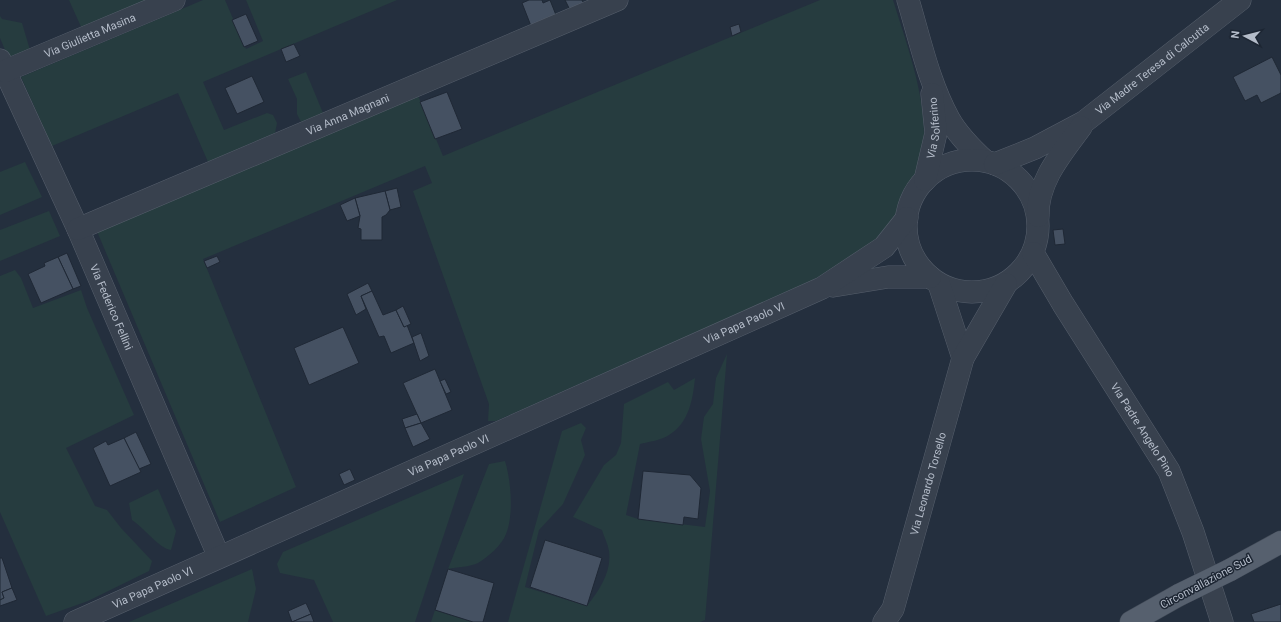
<svg xmlns="http://www.w3.org/2000/svg" width="1281" height="622" viewBox="0 0 1281 622" font-family="Roboto,sans-serif">
	<rect width="100%" height="100%" fill="#242f3e"/>
	<g fill="#263c3f">
		<polygon points="69,0 150,0 82,29"/>
		<polygon points="203,0 225,0 246,49 263,41 246,0 397,0 203,82 224,130 267,113 273,115 277,123 275,133 208,162 178,93 52,146 21,77"/>
		<path d="M820 0H893C907 45 929 104 923 151 921 165 915 179 909 192 903 208 893 225 880 238 863 256 833 270 811 281L496 421H488L489 404 413 191 432 183 425 166 203 259 296 487 220 522 96 229 417 93 443 156Z"/>
		<polygon points="0,16 2,19 22,23 30,50 8,57 0,38"/>
		<polygon points="306,72 323,113 301,122 297,114 297,99 288,79"/>
		<polygon points="25,162 42,197 0,215 0,172"/>
		<polygon points="49,211 60,236 0,261 0,230"/>
		<polygon points="15,270 21,278 33,308 81,290 87,308 134,415 66,448 95,506 107,510 121,528 152,561 149,571 88,601 46,616 0,512 0,276"/>
		<path d="M727 354 705 620 700 622H508L562 431 581 423 586 428 581 440 585 455 563 504 539 530 525 587 587 606C599 590 612 572 609 551 608 544 604 537 602 530L573 517 604 465 616 455 621 443 624 404 668 382 674 390 695 378C693 399 689 423 669 435 662 440 648 442 640 444L626 515 638 519 705 527 710 491 701 439 704 417 713 404 716 378Z"/>
		<path d="M505 461C511 480 514 515 506 534 502 545 488 557 478 563 470 567 457 567 448 569L489 464Z"/>
		<polygon points="464,474 415,622 333,622 314,580 280,573 277,564 283,552"/>
		<path d="M158 489 176 531 171 550C160 549 143 527 132 520L129 503Z"/>
		<polygon points="252,569 256,589 248,622 129,622"/>
		<polygon points="435,610 473,622 431,622"/>
	</g>
	<g fill="#455162" stroke="#1f2835">
		<polygon points="529,0 542,0 543,3 550,0 556,15 531,26 522,3"/>
		<polygon points="565,0 582,0 584,4 570,10"/>
		<polygon points="246,14 258,41 244,47 232,20"/>
		<polygon points="739,24 741,32 732,36 730,27"/>
		<polygon points="294,44 300,56 286,62 281,49"/>
		<polygon points="1272,57 1281,75 1281,93 1261,103 1257,95 1245,101 1233,77"/>
		<polygon points="252,76 264,102 237,114 225,88"/>
		<polygon points="447,92 462,129 435,139 420,102"/>
		<polygon points="397,188 401,207 390,210 385,191"/>
		<polygon points="385,191 390,210 386,215 382,217 382,240 361,240 361,229 358,228 360,216 355,198"/>
		<polygon points="355,198 360,216 347,221 340,205"/>
		<polygon points="1063,229 1065,244 1055,245 1053,230"/>
		<polygon points="67,253 81,286 73,289 58,257"/>
		<polygon points="217,256 220,262 207,268 204,261"/>
		<polygon points="58,257 73,289 41,303 28,274 45,266 44,263"/>
		<polygon points="368,283 372,291 361,296 366,309 356,315 347,294"/>
		<polygon points="372,291 383,315 396,310 404,327 407,325 414,343 391,353 384,336 379,337 361,296"/>
		<polygon points="403,306 411,324 404,327 396,310"/>
		<polygon points="343,327 359,363 309,385 294,348"/>
		<polygon points="421,333 429,356 420,361 412,337"/>
		<polygon points="435,369 452,410 421,423 403,383"/>
		<polygon points="445,379 451,392 446,394 440,381"/>
		<polygon points="417,414 421,423 405,428 402,419"/>
		<polygon points="421,423 430,439 413,447 405,428"/>
		<polygon points="136,432 151,464 139,469 124,438"/>
		<polygon points="124,438 141,472 110,486 93,448 106,441 108,445"/>
		<polygon points="350,469 355,480 344,485 339,474"/>
		<polygon points="643,471 690,475 701,488 698,519 684,517 683,525 638,519"/>
		<polygon points="545,540 602,558 587,606 530,587"/>
		<polygon points="0,558 2,558 12,588 2,592 4,598 0,600"/>
		<polygon points="448,569 494,583 483,622 473,622 435,610"/>
		<polygon points="12,588 17,600 0,606 0,600 4,598 2,592"/>
		<polygon points="306,603 311,614 292,622 288,611"/>
		<polygon points="1281,604 1281,622 1254,622 1251,614"/>
		<polygon points="311,614 314,622 291,622 292,622"/>
	</g>
	<g fill="none" stroke-linecap="round" stroke-linejoin="round">
		<defs>
			<g id="minor">
				<path d="M908 0C920 40 929 83 949 119 958 135 972 149 985 161"/>
				<path id="s1" d="M0 60 78 229 219 557"/>
				<path id="s2" d="M5 71 174 0"/>
				<circle cx="972" cy="226" r="66"/>
				<path id="s3" d="M995 164 1035 148 1084 122 1240 0"/>
				<path id="s4" d="M925 180 936 133 932 94"/>
				<path d="M1038 216C1037 182 1061 154 1081 127"/>
				<path id="s5" d="M78 229 617 0"/>
				<path id="s6" d="M1033 253 1063 304 1169 471 1193 532 1222 622"/>
				<polyline points="939,284 963,358"/>
				<polyline points="833,286 888,277 930,277"/>
				<path id="s7" d="M75 622 822 288 884 247 907 218"/>
				<path id="s8" d="M884 622 893 609 963 358 1006 284"/>
			</g>
			<g id="major">
				<polyline points="1230,570 1281,542"/>
				<polyline points="1131,622 1179,595"/>
			</g>
		</defs>
		<use href="#minor" stroke="#565f6c" stroke-width="23"/>
		<use href="#major" stroke="#414a57" stroke-width="23"/>
		<use href="#minor" stroke="#38414e" stroke-width="22"/>
		<use href="#major" stroke="#56606e" stroke-width="22"/>
		<defs>
			<polyline id="major-bridge" points="1179,595 1230,570"/>
		</defs>
		<use href="#major-bridge" stroke="#414a57" stroke-width="23" stroke-linecap="butt"/>
		<use href="#major-bridge" stroke="#56606e" stroke-width="22"/>
	</g>
	<g text-anchor="middle" dominant-baseline="central" stroke-width="3" stroke-linejoin="round" paint-order="stroke">
		<g font-size="11" fill="#b4bcc9" stroke="#1d2633">
			<text stroke="none"><textPath href="#s2" startOffset="92">Via Giulietta Masina</textPath></text>
			<text stroke="none"><textPath href="#s3" startOffset="185">Via Madre Teresa di Calcutta</textPath></text>
			<text stroke="none"><textPath href="#s5" startOffset="293">Via Anna Magnani</textPath></text>
			<text stroke="none"><textPath href="#s4" startOffset="53">Via Solferino</textPath></text>
			<text stroke="none"><textPath href="#s1" startOffset="271">Via Federico Fellini</textPath></text>
			<text stroke="none"><textPath href="#s7" startOffset="733">Via Papa Paolo VI</textPath></text>
			<text stroke="none"><textPath href="#s6" startOffset="208">Via Padre Angelo Pino</textPath></text>
			<text stroke="none"><textPath href="#s7" startOffset="409">Via Papa Paolo VI</textPath></text>
			<text stroke="none"><textPath href="#s8" startOffset="146">Via Leonardo Torsello</textPath></text>
			<text transform="translate(1206 582) rotate(-28)">Circonvallazione Sud</text>
			<text stroke="none"><textPath href="#s7" startOffset="85">Via Papa Paolo VI</textPath></text>
		</g>
	</g>
	<g transform="translate(1245 36) rotate(277)" stroke="#1d2633" stroke-width="3" paint-order="stroke">
	<path d="M0-3L7 15L0 10L-7 15Z" fill="#b4bcc9"/>
	<text y="-6" font-size="11" font-weight="bold" text-anchor="middle" fill="#b4bcc9">N</text>
	</g>
</svg>
